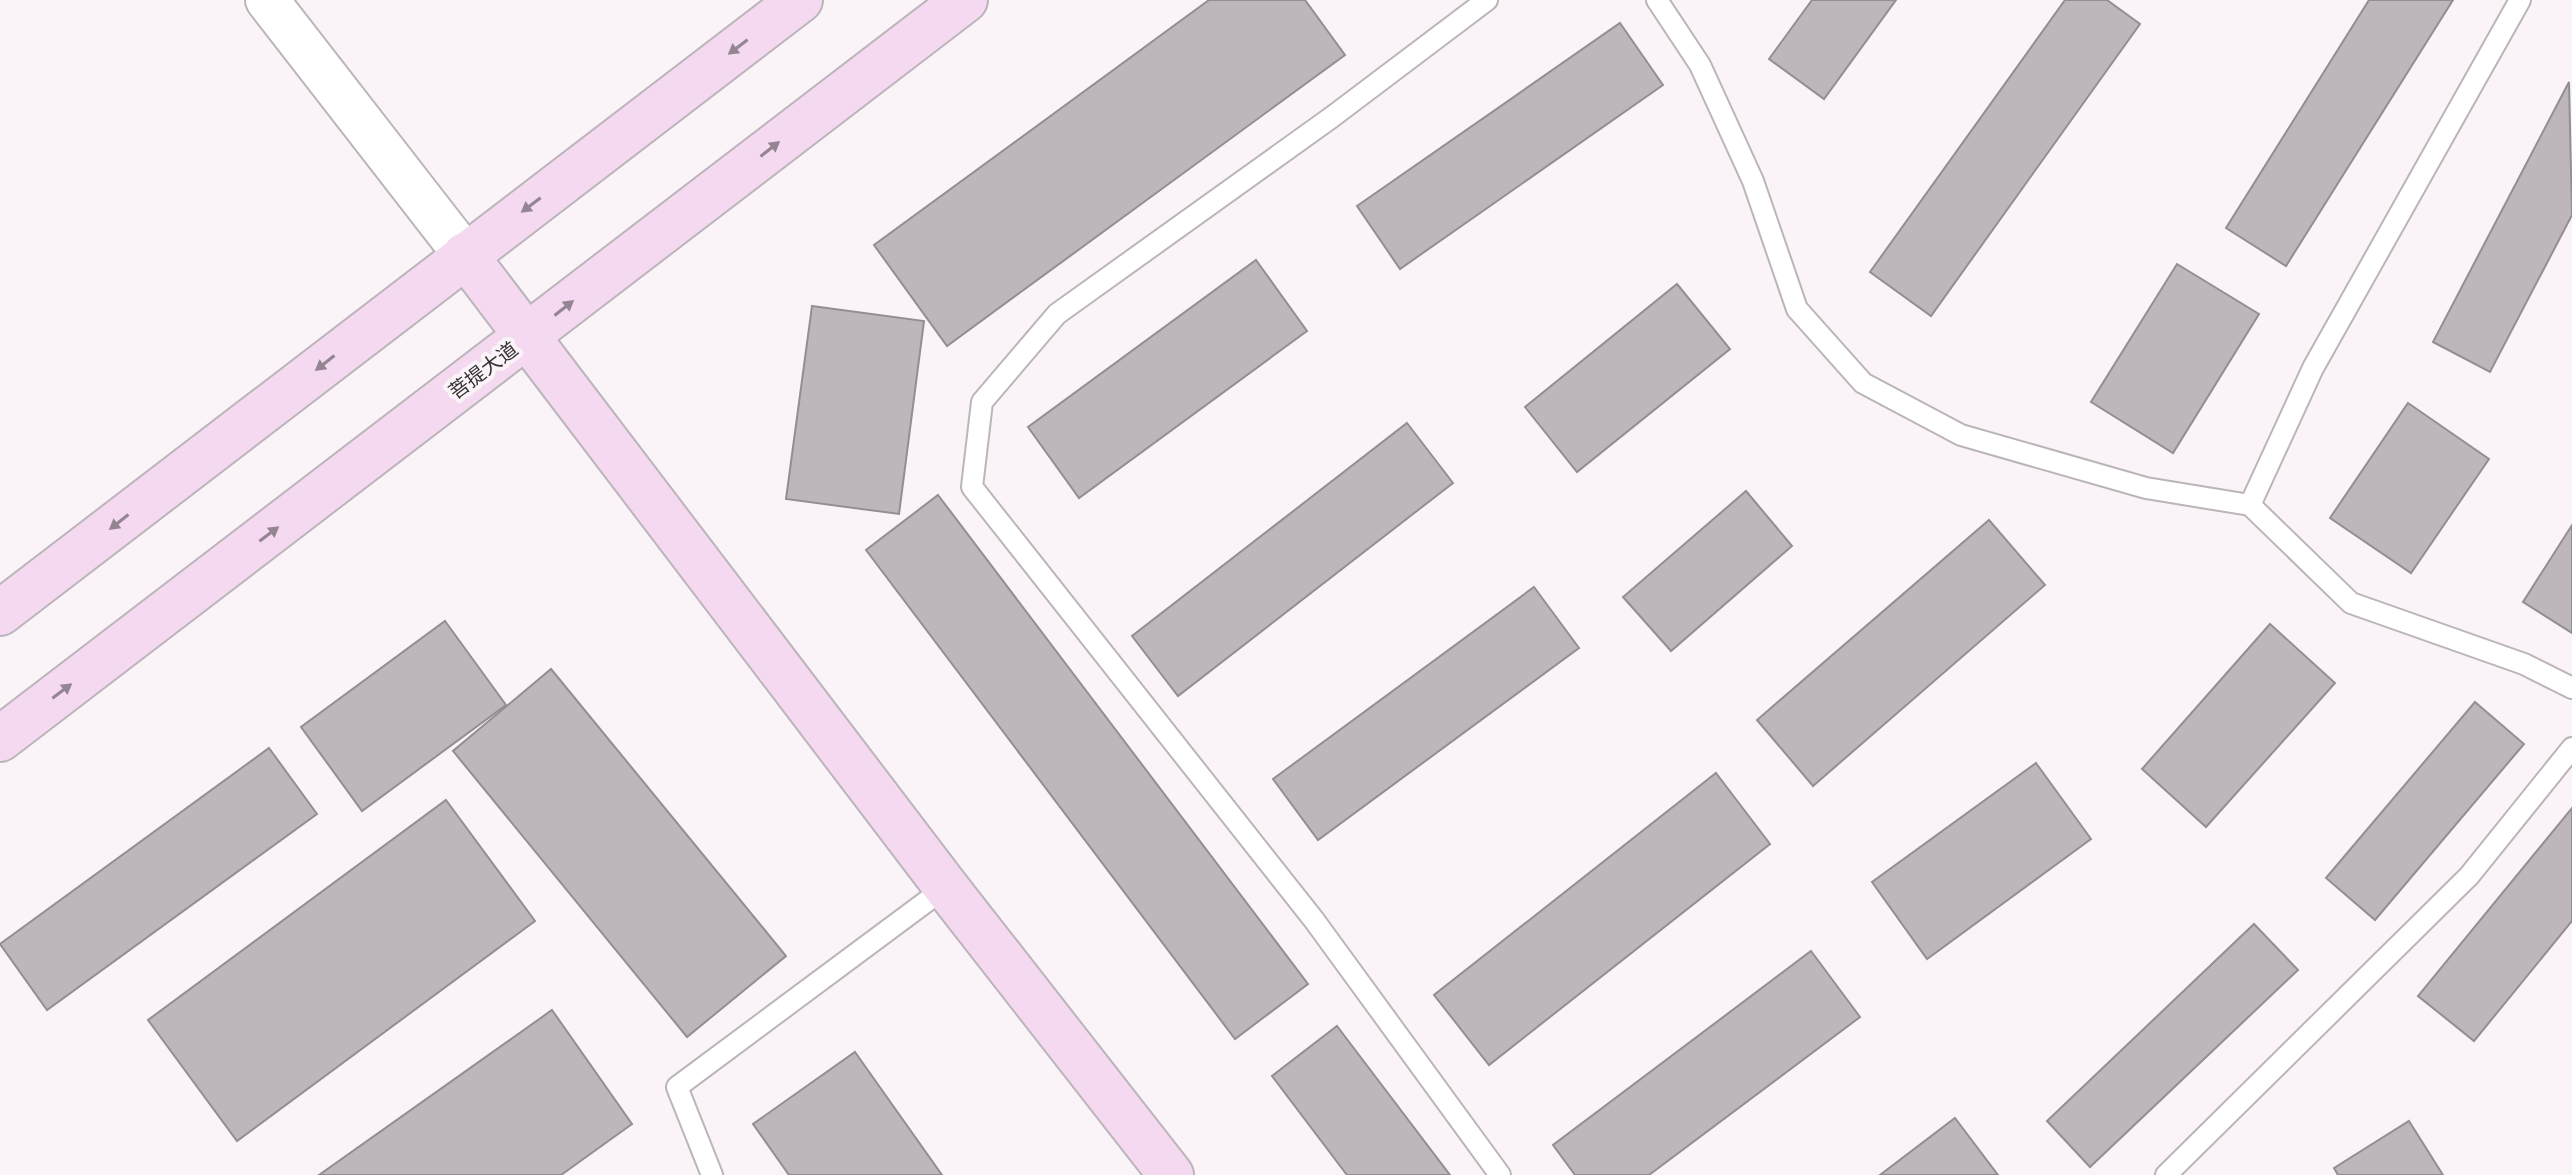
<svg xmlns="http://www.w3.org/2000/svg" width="2572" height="1175" viewBox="0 0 2572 1175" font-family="Quicksand,'Noto Sans SC',sans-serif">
	<rect width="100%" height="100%" fill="#faf4f9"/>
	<g fill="#bdb7bb" stroke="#938e92" stroke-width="2">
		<polygon points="1209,0 1305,0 1345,55 947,346 874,245"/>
		<polygon points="1812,0 1896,0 1824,99 1769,59"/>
		<polygon points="2065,0 2107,0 2140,24 1931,316 1870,272"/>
		<polygon points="2369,0 2453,0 2286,266 2226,228"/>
		<polygon points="1620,23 1663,85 1400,269 1357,206"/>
		<polygon points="2569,82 2572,215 2490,372 2433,342"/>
		<polygon points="1256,260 1307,331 1079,498 1028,427"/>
		<polygon points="2177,264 2259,314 2173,453 2091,402"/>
		<polygon points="1677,284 1730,349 1577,472 1525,407"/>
		<polygon points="812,306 924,321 899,514 786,499"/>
		<polygon points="2408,403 2489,459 2411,573 2330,518"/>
		<polygon points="1407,423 1453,483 1178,696 1132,636"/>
		<polygon points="1746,491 1792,546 1671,651 1623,597"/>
		<polygon points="938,495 1308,984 1235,1039 866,550"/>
		<polygon points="1989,520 2045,585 1813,786 1757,720"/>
		<polygon points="2572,525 2572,633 2523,602"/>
		<polygon points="1534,587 1579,648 1318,840 1273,779"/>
		<polygon points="445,621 506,705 362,811 301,727"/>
		<polygon points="2270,624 2335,683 2206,827 2142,769"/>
		<polygon points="551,669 786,956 687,1037 453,751"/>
		<polygon points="2475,702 2524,744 2375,920 2326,878"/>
		<polygon points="269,748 317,814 47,1010 0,944"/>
		<polygon points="2036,763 2091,839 1927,959 1872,882"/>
		<polygon points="1716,773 1770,844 1489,1065 1434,995"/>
		<polygon points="446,800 535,921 237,1141 148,1020"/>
		<polygon points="2572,808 2572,921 2474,1041 2418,996"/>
		<polygon points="2254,924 2298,970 2090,1167 2047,1121"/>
		<polygon points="1811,951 1860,1017 1649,1175 1575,1175 1553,1145"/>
		<polygon points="552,1010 632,1124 561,1175 319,1175"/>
		<polygon points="1337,1026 1450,1175 1347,1175 1272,1076"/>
		<polygon points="855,1052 942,1175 789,1175 753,1124"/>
		<polygon points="1955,1118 1998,1175 1880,1175"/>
		<polygon points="2409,1121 2443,1175 2338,1175 2334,1168"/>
	</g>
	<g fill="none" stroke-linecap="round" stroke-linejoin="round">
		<defs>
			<g id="lane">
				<polyline points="1487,0 1332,117 1057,314 982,402 972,487 1314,920 1500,1175"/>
				<polyline points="1657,0 1700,65 1753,181 1797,309 1863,383 1961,435 2146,488 2250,505"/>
				<polyline points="2520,0 2313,368 2250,505 2351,603 2524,664 2572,688"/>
				<polyline points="712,1175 677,1087 946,887"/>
				<polyline points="2166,1175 2469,876 2572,748"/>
			</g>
			<polyline id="street" points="267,0 465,255"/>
			<g id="secondary">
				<polyline points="465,255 946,887 1171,1175"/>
				<polyline points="0,613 800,0"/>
				<polyline points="0,739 965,0"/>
			</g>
		</defs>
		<use href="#lane" stroke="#bbb5ba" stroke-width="24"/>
		<use href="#street" stroke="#bbb5ba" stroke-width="46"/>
		<use href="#secondary" stroke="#bbb5ba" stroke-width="48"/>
		<use href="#lane" stroke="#fff" stroke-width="20"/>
		<use href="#street" stroke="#fff" stroke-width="42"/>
		<use href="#secondary" stroke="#f5d9f1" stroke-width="44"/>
	</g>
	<defs><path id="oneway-solid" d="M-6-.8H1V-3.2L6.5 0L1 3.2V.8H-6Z" transform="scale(2)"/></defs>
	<g fill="#948592">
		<use href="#oneway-solid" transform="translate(738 47) rotate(143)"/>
		<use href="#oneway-solid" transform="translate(770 149) rotate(-38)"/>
		<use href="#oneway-solid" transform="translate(531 205) rotate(143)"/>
		<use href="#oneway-solid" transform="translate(564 308) rotate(-38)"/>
		<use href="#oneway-solid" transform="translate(325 363) rotate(142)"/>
		<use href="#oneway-solid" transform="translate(119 522) rotate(142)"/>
		<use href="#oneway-solid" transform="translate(269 534) rotate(-37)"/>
		<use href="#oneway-solid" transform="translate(62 691) rotate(-37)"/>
	</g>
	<g text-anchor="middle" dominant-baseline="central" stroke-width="8" stroke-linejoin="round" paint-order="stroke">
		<g font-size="20" fill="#333133" stroke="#faf4f9">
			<text transform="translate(483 370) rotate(-37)">菩提大道</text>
		</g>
	</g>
</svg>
